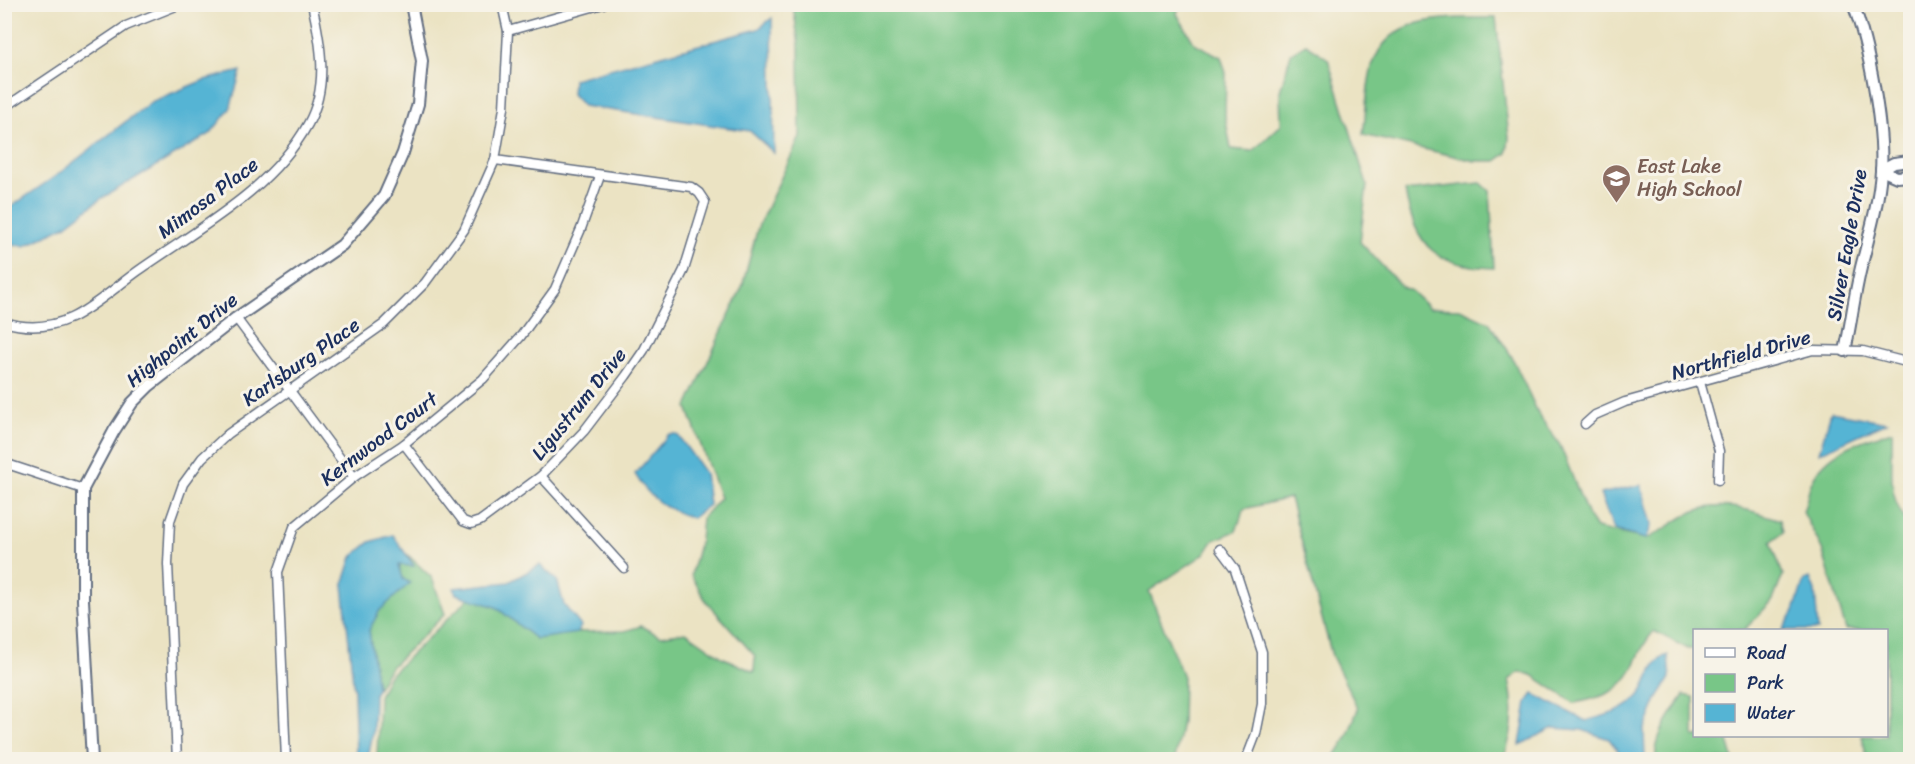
<svg xmlns="http://www.w3.org/2000/svg" width="1915" height="764" viewBox="0 0 1915 764" font-family="Sriracha,sans-serif">
	<rect width="100%" height="100%" fill="#f7f3e8"/>
	<filter id="ink" filterUnits="userSpaceOnUse"><feTurbulence type="fractalNoise" baseFrequency=".0167" numOctaves="2"/><feDisplacementMap in="SourceGraphic" scale="12" xChannelSelector="R" yChannelSelector="G"/><feConvolveMatrix kernelMatrix="1 2 1 2 8 2 1 2 1" color-interpolation-filters="sRGB"/></filter>
	<filter id="wash" filterUnits="userSpaceOnUse"><feTurbulence type="fractalNoise" baseFrequency=".008" numOctaves="4" result="noise"/><feDisplacementMap in="SourceGraphic" scale="24" xChannelSelector="R" yChannelSelector="G"/><feGaussianBlur stdDeviation="1.35" result="paint"/><feColorMatrix in="noise" values="0 0 0 0 0 0 0 0 0 0 0 0 0 0 0 0 0 1.4 0 .05"/><feComposite in="paint" operator="in"/></filter>
	<g filter="url(#wash)">
		<rect width="100%" height="100%" fill="#ebe3c3"/>
		<g fill="#78c687" stroke="#4a7a72" stroke-width="1.5">
			<path d="M793 5H1179L1177 14 1194 43 1221 57 1226 73 1225 116 1231 149 1253 151 1281 125 1280 91 1291 53 1306 44 1328 59 1367 185 1360 242 1402 287 1411 291 1429 308 1460 309 1489 322 1511 355 1540 417 1560 445 1588 516 1596 528 1646 539C1662 532 1675 521 1690 513 1719 499 1751 510 1780 520L1783 532 1771 542 1783 575 1773 600 1744 630H1694V649H1688L1654 631C1642 645 1641 652 1633 668 1622 692 1598 699 1574 703L1532 675 1520 672 1509 680C1515 707 1514 734 1503 759H1333L1347 737 1358 709 1332 656 1290 498 1244 509 1236 531 1214 540 1203 555 1149 591 1183 677 1182 721 1175 759 377 760 379 696 388 677 469 598 496 607 536 639 577 632 625 631 641 626 660 636 686 632 722 657 754 672 755 656 706 601 691 575 700 540 702 518 720 498 687 407 742 287 758 227 800 137 799 46Z"/>
			<path d="M1496 18 1509 138 1507 153 1496 161H1475L1363 135C1366 115 1366 94 1370 75 1383 11 1446 19 1496 18Z"/>
			<path d="M1481 183 1490 191 1494 268C1436 266 1415 247 1405 191Z"/>
			<path d="M1892 431C1894 468 1884 494 1910 526V759H1867L1862 736H1886V630H1846L1822 549 1803 512C1807 502 1808 490 1812 481 1826 450 1862 440 1892 431Z"/>
			<polygon points="407,554 432,578 445,614 389,669 377,689 369,630 380,610 409,583 403,579 399,565 414,566"/>
			<path d="M1684 695 1694 697V736H1727L1733 759H1656C1653 737 1672 713 1684 695Z"/>
		</g>
		<g fill="#55b4d4" stroke="#387299" stroke-width="1.5">
			<polygon points="772,18 774,153 750,131 583,106 572,94 573,79 758,29"/>
			<polygon points="241,71 230,109 210,134 102,198 65,226 25,246 5,243 5,211 57,175 151,102 204,80"/>
			<polygon points="1831,412 1887,422 1819,453"/>
			<path d="M669 434H677L705 473 709 505 692 518C666 509 649 499 635 474Z"/>
			<polygon points="1641,485 1652,524 1646,539 1614,530 1600,494"/>
			<polygon points="393,535 414,566 399,565 403,579 410,583 380,610 369,630 377,689 374,694 373,732 368,758 361,759 356,756 354,692 343,585 352,557 370,542"/>
			<polygon points="540,565 557,580 564,605 581,626 577,633 536,639 496,607 456,594 454,588 509,582"/>
			<polygon points="1810,578 1815,591 1818,630 1783,630 1794,611 1804,580"/>
			<path d="M1668 655 1670 678 1658 697 1644 731 1645 759H1624L1609 739 1582 730 1553 728 1520 745 1527 702 1533 694 1586 721C1606 715 1628 711 1641 693 1651 680 1650 661 1668 655Z"/>
		</g>
	</g>
	<g filter="url(#ink)">
		<g fill="none" stroke-linecap="round" stroke-linejoin="round">
			<defs>
				<g id="minor">
					<polyline points="508,31 603,4"/>
					<polyline points="4,108 126,26 181,4"/>
					<polyline points="236,318 354,477"/>
					<path d="M4 322C27 329 49 328 71 318 94 307 117 286 138 271 197 229 272 190 308 124 329 87 321 43 312 4"/>
					<polyline points="1700,382 1719,451 1718,480"/>
					<polyline points="1585,424 1595,415 1625,402 1813,350 1863,351 1910,363"/>
					<polyline points="404,444 463,521 471,524 480,521 541,476 584,431 626,376 644,350 684,270 705,202 699,193 691,187 495,160"/>
					<polyline points="4,463 83,489"/>
					<polyline points="541,476 624,568"/>
					<polyline points="1220,549 1235,569 1262,652 1262,704 1256,734 1246,760"/>
					<polyline points="177,760 168,564 170,521 183,484 202,458 228,434 384,324 425,283 464,230 495,160 504,108 508,31 502,4"/>
					<polyline points="286,760 278,572 294,527 354,477 404,444 483,379 521,336 555,289 581,229 600,176"/>
				</g>
				<g id="tertiary">
					<polyline points="1881,170 1894,163 1910,161"/>
					<polyline points="1881,170 1897,177 1910,176"/>
					<path d="M1845 351C1852 320 1855 287 1864 256 1871 228 1879 200 1881 171 1884 127 1869 46 1853 4"/>
					<polyline points="92,760 83,600 83,489 114,431 132,403 149,386 236,318 342,245 384,196 403,153 418,104 422,61 411,4"/>
				</g>
			</defs>
			<use href="#minor" stroke="#646e81" stroke-width="11"/>
			<use href="#tertiary" stroke="#646e81" stroke-width="14"/>
			<use href="#minor" stroke="#fff" stroke-width="8"/>
			<use href="#tertiary" stroke="#fff" stroke-width="10"/>
		</g>
	</g>
	<defs>
		<symbol id="school-pin" viewBox="-11 -11 22 30"><path d="M0 17L-7.5 6A9.5 9.5 0 1 1 7.5 6Z" fill="#8d6e63" stroke="#f7f3e8"/><path d="M0-5L7-2L0 1L-7-2ZM-4 1L0 2.5L4 1V4Q0 6-4 4Z" fill="#fff"/></symbol>
	</defs>
	<g fill-rule="evenodd">
		<use href="#school-pin" x="1600" y="162" width="33" height="45"/>
	</g>
	<g text-anchor="middle" dominant-baseline="central" stroke-width="6" stroke-linejoin="round" paint-order="stroke">
		<g font-size="20" fill="#785e54" stroke="#f7f3e8" text-anchor="start">
			<text x="1637" y="166">East Lake<tspan x="1637" dy="23">High School</tspan></text>
		</g>
		<g font-size="20" fill="#1b2f5e" stroke="#f7f3e8">
			<text transform="translate(208 198) rotate(-37)">Mimosa Place</text>
			<text transform="translate(1847 245) rotate(-80)">Silver Eagle Drive</text>
			<text transform="translate(182 340) rotate(-39)">Highpoint Drive</text>
			<text transform="translate(1741 355) rotate(-15)">Northfield Drive</text>
			<text transform="translate(301 362) rotate(-35)">Karlsburg Place</text>
			<text transform="translate(579 404) rotate(-51)">Ligustrum Drive</text>
			<text transform="translate(379 439) rotate(-37)">Kernwood Court</text>
		</g>
	</g>
	<rect width="1915" height="764" fill="none" stroke="#f7f3e8" stroke-width="24"/>
	<rect x="1693" y="629" width="195" height="108" fill="#f7f3e8" stroke="#9fa5b1" stroke-width="1.5"/>
	<rect x="1705" y="648" width="30" height="9" fill="#ffffff" stroke="#9fa5b1" stroke-width="1.5"/>
	<text x="1747" y="659" font-size="18" fill="#1b2f5e">Road</text>
	<rect x="1705" y="674" width="30" height="18" fill="#78c687" stroke="#9fa5b1" stroke-width="1.5"/>
	<text x="1747" y="689" font-size="18" fill="#1b2f5e">Park</text>
	<rect x="1705" y="704" width="30" height="18" fill="#55b4d4" stroke="#9fa5b1" stroke-width="1.5"/>
	<text x="1747" y="719" font-size="18" fill="#1b2f5e">Water</text>
</svg>
